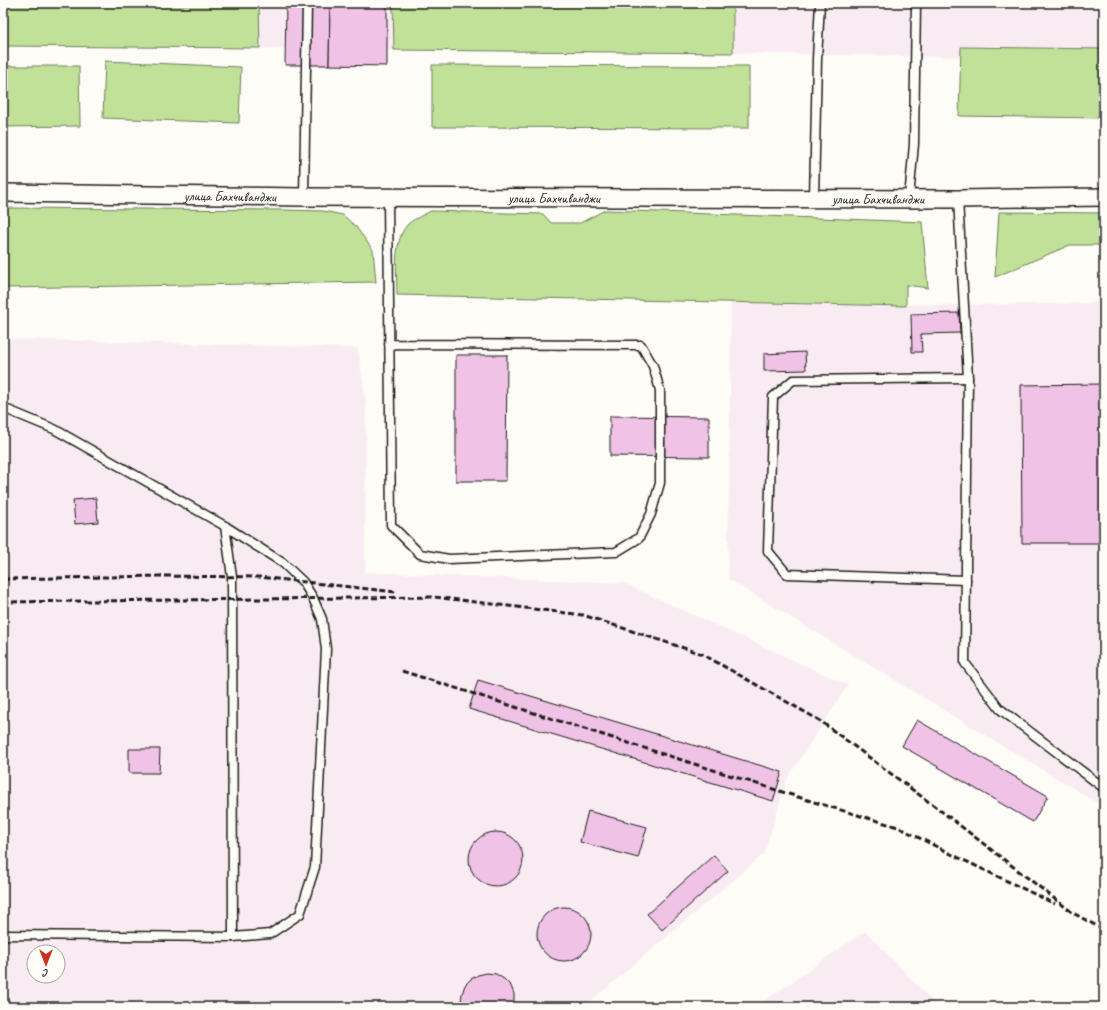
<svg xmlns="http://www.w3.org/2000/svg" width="1107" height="1010" viewBox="0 0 1107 1010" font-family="Caveat,sans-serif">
	<rect width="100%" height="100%" fill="#fdfcf7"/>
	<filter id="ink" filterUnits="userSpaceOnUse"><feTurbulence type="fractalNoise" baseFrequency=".025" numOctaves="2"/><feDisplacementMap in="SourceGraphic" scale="8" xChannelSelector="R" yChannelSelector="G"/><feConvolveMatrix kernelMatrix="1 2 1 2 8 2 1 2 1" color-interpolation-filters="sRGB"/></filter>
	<g filter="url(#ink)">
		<g fill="#f9ebf2" fill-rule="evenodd">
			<polygon points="3,3 1104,3 1104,59 733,53 3,46"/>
			<polygon points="731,303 963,305 1104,303 1104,807 728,579"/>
			<path d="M3 339 358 348 366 403 365 572 623 583 848 685 787 779 764 854 584 1007H3ZM34 952H58V976H34Z"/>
			<polygon points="865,931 938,1007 756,1007"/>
		</g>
		<g fill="#c1e199" stroke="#6e7e5a">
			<polygon points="3,3 259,3 260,48 3,46"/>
			<polygon points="393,3 733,3 733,53 394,50"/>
			<polygon points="961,47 1104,49 1104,118 959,116"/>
			<polygon points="105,61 241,67 239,123 103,118"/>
			<polygon points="432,65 749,66 749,128 432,127"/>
			<polygon points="3,66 79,66 80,126 3,127"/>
			<polygon points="3,208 282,210 323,211 343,215 356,227 373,250 376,282 3,288"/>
			<path d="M605 210 922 222 928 288 906 285V306L397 295C397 273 392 240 409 223 416 218 423 215 431 211L543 214 551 223H580Z"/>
			<polygon points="999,212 1104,213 1104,245 1070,245 995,277"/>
		</g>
		<g fill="#f0c2e5" stroke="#1c1c1c">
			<polygon points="286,3 330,3 329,65 285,65"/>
			<polygon points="330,3 387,3 387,66 329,65"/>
			<polygon points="959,313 960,333 921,334 922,352 912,352 911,314"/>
			<polygon points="805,352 806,370 764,371 764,354"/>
			<polygon points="456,355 507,355 506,481 456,481"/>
			<polygon points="1104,384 1104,543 1022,543 1021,385"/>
			<polygon points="610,416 709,417 709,457 610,456"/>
			<polygon points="96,498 98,522 75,524 73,500"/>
			<polygon points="478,680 782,772 773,801 469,709"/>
			<polygon points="917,720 1048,796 1033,822 902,746"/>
			<polygon points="129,749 160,749 159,773 129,773"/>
			<polygon points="588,811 647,827 638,858 580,842"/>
			<circle cx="496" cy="859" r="27"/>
			<polygon points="714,855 728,871 662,930 647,914"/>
			<circle cx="564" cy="934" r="27"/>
			<polygon points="487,973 496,974 504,979 511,986 514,994 514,1003 513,1007 462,1007 461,1002 462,994 465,985 471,979 478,975"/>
		</g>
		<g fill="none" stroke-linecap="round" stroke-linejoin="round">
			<defs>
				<g id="service">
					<polyline points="388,196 391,525 420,554 449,559 616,552 639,538 651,514 660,483 660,390 653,366 641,345 389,344"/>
					<polyline points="304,197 307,3"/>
					<polyline points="814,198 817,59 820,3"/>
					<polyline points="909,198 914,144 916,3"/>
					<polyline points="958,199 968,378 965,663 1000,709 1104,788"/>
					<polyline points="3,408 54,429 225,526 283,563 303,582 313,598 322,619 326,649 315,867 300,914 270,934 233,937 3,935"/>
					<polyline points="225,526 232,577 233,937"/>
					<polyline points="966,580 787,574 768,551 773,397 793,380 968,378"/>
				</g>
				<g id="minor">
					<path id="s1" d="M3 193 304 197 958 199 1104 197"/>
				</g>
			</defs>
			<use href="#service" stroke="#1c1c1c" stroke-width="11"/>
			<use href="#minor" stroke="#1c1c1c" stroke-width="20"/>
			<use href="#service" stroke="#fdfcf7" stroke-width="8"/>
			<use href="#minor" stroke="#fdfcf7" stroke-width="17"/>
			<g stroke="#1c1c1c" stroke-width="3" stroke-dasharray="6 3" stroke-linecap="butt">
				<polyline points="3,579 161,576 259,577 396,592"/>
				<polyline points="3,602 434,597 583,615 702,654 819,720 949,817 1073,913 1104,930"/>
				<polyline points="402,671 814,802 898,827 949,853 1055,904"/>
			</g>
		</g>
	</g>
	<g text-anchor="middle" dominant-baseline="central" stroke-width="3" stroke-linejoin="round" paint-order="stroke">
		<g font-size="14" fill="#1c1c1c" stroke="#fdfcf7">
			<text stroke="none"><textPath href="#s1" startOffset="227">улица Бахчиванджи</textPath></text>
			<text stroke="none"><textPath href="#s1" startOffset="551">улица Бахчиванджи</textPath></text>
			<text stroke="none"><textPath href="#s1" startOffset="875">улица Бахчиванджи</textPath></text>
		</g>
	</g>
	<rect width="1107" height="1010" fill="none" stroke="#fdfcf7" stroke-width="16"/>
	<rect x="8" y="8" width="1091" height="994" fill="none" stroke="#1c1c1c" stroke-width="1.5" filter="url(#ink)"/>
	<g transform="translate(46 964) rotate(180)"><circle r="19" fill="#fdfcf7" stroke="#a3a29f"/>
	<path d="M0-3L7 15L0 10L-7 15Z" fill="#c8321e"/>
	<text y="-6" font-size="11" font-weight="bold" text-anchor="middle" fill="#1c1c1c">С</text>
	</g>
</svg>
